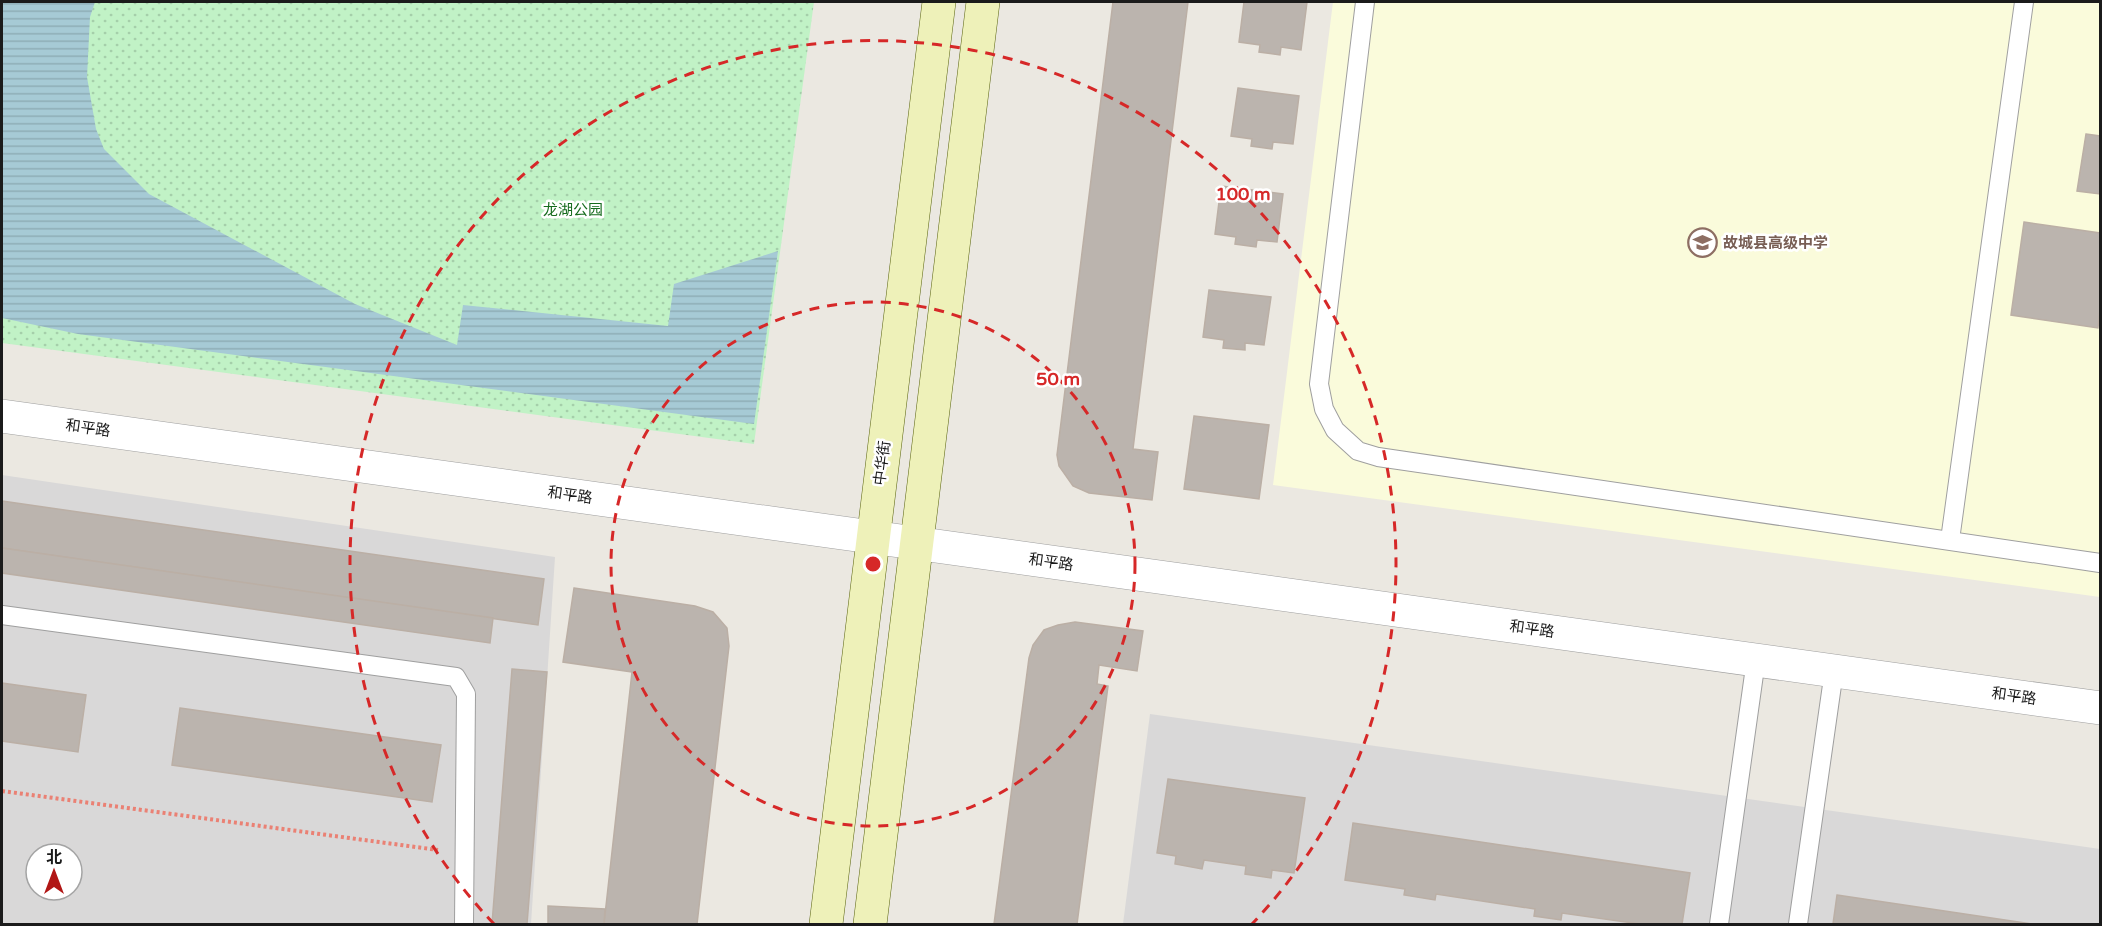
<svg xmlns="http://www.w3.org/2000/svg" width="2102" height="926" viewBox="0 0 2102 926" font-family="'Varela Round','Noto Sans SC',sans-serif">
	<defs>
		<pattern id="park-dots" width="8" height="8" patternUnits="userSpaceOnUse" patternTransform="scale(1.5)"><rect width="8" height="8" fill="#c1f2c6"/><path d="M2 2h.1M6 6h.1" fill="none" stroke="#a5cfaa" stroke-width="1.8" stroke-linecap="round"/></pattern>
		<pattern id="water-rules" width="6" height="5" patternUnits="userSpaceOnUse" patternTransform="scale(1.5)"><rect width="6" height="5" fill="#a6cad5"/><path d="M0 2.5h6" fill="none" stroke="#8eadb6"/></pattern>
	</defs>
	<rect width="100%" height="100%" fill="#ebe8e1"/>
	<g fill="#d9d8d8" fill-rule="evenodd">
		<path d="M2 475 555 557 531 924H2ZM36 854H72V890H36Z"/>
		<polygon points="1150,714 2100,849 2100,924 1123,924"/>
	</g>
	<polygon fill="#fafbdb" points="1333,2 2100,2 2100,597 1273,485"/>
	<polygon fill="url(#park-dots)" points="2,2 814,2 754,444 2,343"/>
	<polygon fill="url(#water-rules)" points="2,2 95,2 90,17 87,77 96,129 104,149 149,194 355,304 457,345 463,305 668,326 674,284 778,251 754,424 78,334 2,318"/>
	<g fill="#bbb4ae" stroke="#bbafa5" stroke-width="1.5">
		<polygon points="1113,2 1188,2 1133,449 1158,452 1152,500 1089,493 1073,486 1059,466 1057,455"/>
		<polygon points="1244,2 1307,2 1301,50 1281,47 1280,55 1259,52 1260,45 1239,42"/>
		<polygon points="1238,88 1299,96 1293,144 1273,142 1272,149 1251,146 1252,139 1231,136"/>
		<polygon points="2086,134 2100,136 2100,194 2077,191"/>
		<polygon points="1221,186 1283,194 1277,242 1257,240 1256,247 1235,244 1236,237 1215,234"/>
		<polygon points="2024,222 2100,233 2100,309 2098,328 2011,315"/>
		<polygon points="1209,290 1271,297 1264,345 1245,343 1245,350 1223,348 1224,340 1203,337"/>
		<polygon points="1194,416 1269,425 1259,499 1184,489"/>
		<polygon points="2,501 544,579 538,625 2,548"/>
		<polygon points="2,548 493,618 490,643 2,573"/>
		<polygon points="574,588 695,606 713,612 727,628 729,646 697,924 604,924 632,672 563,662"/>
		<polygon points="1075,622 1143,631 1137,671 1099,665 1097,684 1108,686 1077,924 994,924 1029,658 1033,645 1044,630 1058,625"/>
		<polygon points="512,669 547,672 527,924 492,924"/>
		<polygon points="2,683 86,695 78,752 2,741"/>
		<polygon points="180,708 441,745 432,802 172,765"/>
		<polygon points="1168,779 1305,798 1294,873 1272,870 1271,878 1245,874 1246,866 1204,860 1202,869 1175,864 1176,856 1157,853"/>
		<polygon points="1353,823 1690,873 1682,924 1640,924 1562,913 1561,920 1534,916 1535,909 1436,894 1435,900 1404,895 1405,889 1345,880"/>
		<polygon points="1837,895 2032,924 1833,924"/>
		<polygon points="548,906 605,909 604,924 548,924"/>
	</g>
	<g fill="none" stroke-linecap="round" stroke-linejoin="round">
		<defs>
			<g id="service">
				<polyline points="1365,2 1319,384 1324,409 1335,430 1358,451 1378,457 2100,563"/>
				<polyline points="1950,540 2024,2"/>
				<polyline points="2,615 456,677 466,694 464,924"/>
				<polyline points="1719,924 1756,660"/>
				<polyline points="1798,924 1834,671"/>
			</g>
			<polyline id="tertiary" points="2,416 2100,708"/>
			<g id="secondary">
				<polyline points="826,924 939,2"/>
				<polyline points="870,924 983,2"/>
			</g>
		</defs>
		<use href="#service" stroke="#9f9f9f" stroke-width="20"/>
		<use href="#tertiary" stroke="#9f9f9f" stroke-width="34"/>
		<use href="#secondary" stroke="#5a6410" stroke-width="34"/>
		<polyline stroke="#ea8174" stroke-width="4" stroke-dasharray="3 3" stroke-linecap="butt" points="2,791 438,850"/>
		<use href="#service" stroke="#fff" stroke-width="18"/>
		<use href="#tertiary" stroke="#fff" stroke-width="33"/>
		<use href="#secondary" stroke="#eef1b9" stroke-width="33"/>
	</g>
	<g fill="none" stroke="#d62828" stroke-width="3" stroke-dasharray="10 8">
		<circle cx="873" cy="564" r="262"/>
		<path d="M494 924A523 523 0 1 1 1252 924"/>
	</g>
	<defs>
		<symbol id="school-ring" viewBox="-11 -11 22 22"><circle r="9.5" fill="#fff" stroke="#8d6e63" stroke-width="1.5"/><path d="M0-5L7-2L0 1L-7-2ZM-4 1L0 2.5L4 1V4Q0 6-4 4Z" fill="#8d6e63"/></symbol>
	</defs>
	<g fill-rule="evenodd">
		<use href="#school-ring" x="1686" y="226" width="33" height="33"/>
	</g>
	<g text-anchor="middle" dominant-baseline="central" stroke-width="5" stroke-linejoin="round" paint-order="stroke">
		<g font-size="15" fill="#166b1e" stroke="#fff">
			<text x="573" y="210">龙湖公园</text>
		</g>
		<g font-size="15" font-weight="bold" fill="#785e54" stroke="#fff" text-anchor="start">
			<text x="1723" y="243">故城县高级中学</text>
		</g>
		<g font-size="15" fill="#1b1b1b" stroke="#fff">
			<text transform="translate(88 428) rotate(8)">和平路</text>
			<text transform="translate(882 463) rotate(-83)">中华街</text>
			<text transform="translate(570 495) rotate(8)">和平路</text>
			<text transform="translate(1051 562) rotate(8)">和平路</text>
			<text transform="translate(1532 629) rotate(8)">和平路</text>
			<text transform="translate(2014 696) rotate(8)">和平路</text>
		</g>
	</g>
	<circle cx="873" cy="564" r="9" fill="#d62828" stroke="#fff" stroke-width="3"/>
	<g font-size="18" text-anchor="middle" font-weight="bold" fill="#d62828" stroke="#fff" stroke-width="5" stroke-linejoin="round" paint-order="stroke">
		<text x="1243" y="200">100 m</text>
		<text x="1058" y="385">50 m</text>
	</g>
	<rect width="2102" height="926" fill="none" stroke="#1b1b1b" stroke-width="6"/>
	<g transform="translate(54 872)"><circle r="28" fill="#ffffff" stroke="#a4a4a4" stroke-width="1.5"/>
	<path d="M0-4.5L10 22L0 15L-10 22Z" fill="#b11615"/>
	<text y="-9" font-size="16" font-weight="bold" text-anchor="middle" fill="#1b1b1b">北</text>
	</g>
</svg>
